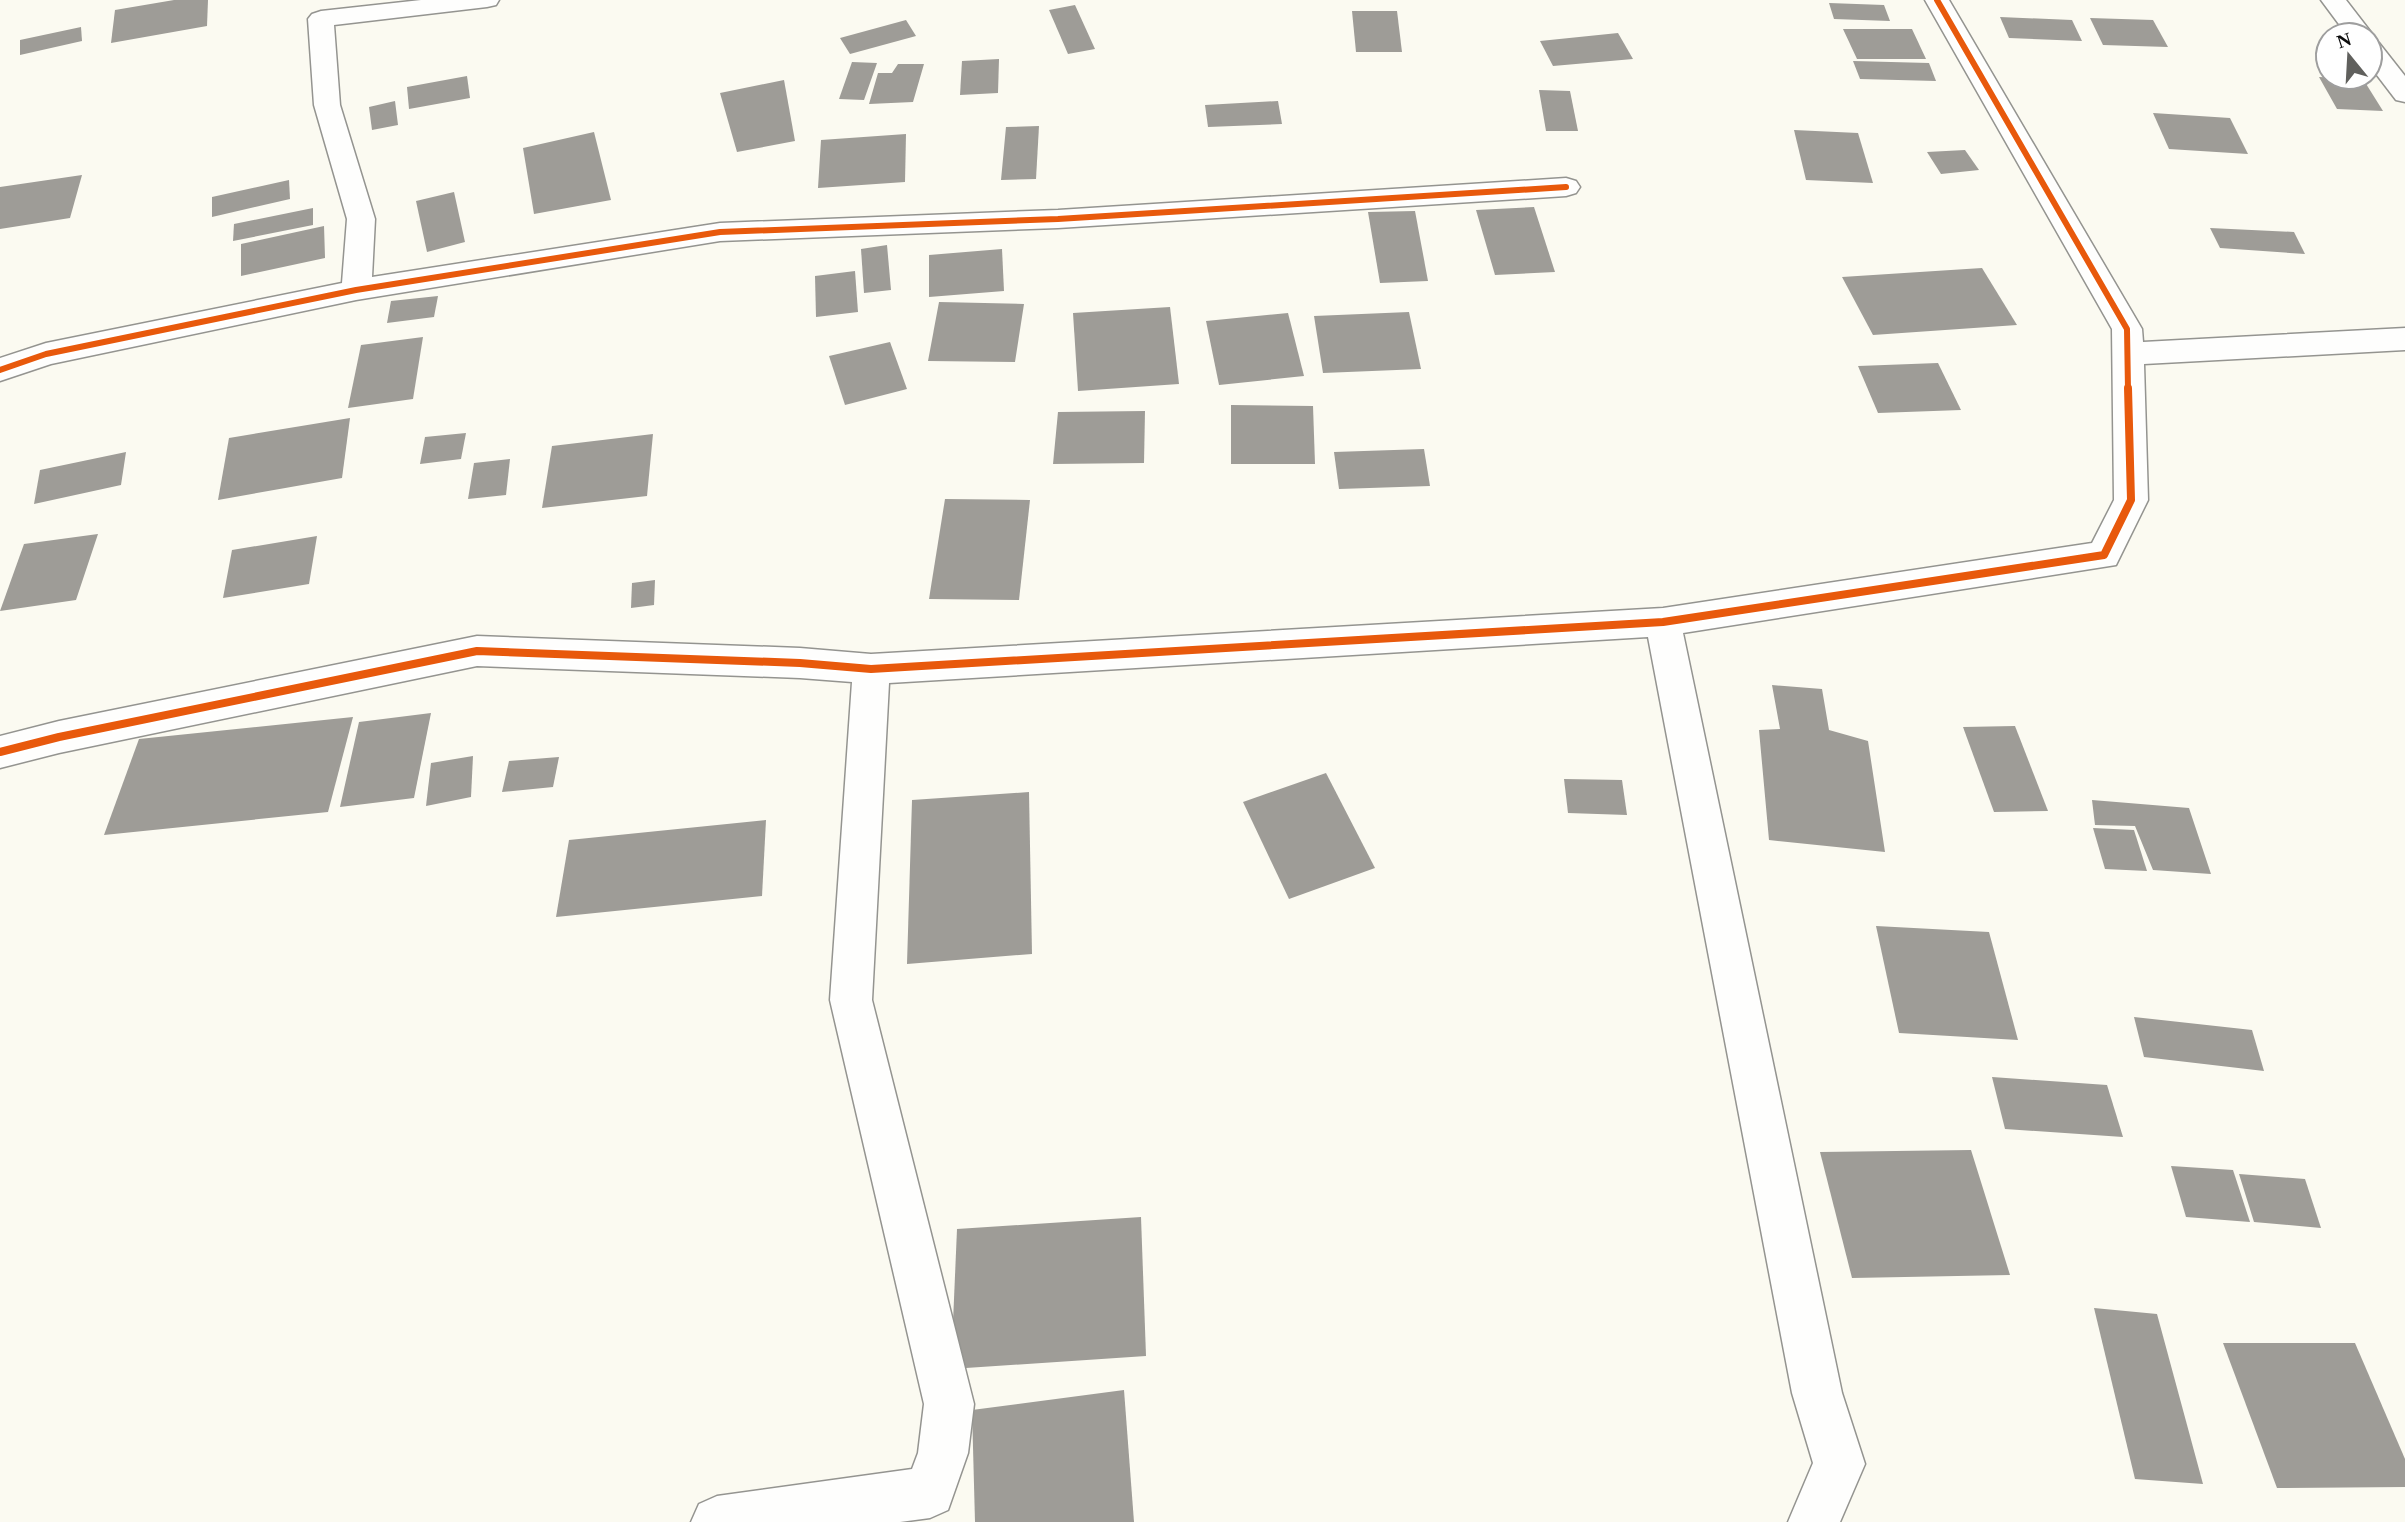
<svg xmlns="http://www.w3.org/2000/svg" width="2405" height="1522" viewBox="0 0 2405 1522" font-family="Georgia,serif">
	<rect width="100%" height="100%" fill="#fbfaf1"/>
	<g fill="#9e9c97">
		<polygon points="174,0 208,0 207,26 111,43 115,10"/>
		<polygon points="1829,3 1884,5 1890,21 1834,19"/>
		<polygon points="1075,5 1095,49 1068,54 1049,10"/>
		<polygon points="1352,11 1397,11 1402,52 1356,52"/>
		<polygon points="2000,17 2072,20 2082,41 2009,38"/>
		<polygon points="2090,18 2153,20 2168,47 2103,45"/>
		<polygon points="906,20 916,36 850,54 840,38"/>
		<polygon points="81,27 82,41 20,55 20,40"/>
		<polygon points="1843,29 1912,29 1926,59 1857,59"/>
		<polygon points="1618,33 1633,59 1553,66 1540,41"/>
		<polygon points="999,59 998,93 960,95 962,61"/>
		<polygon points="1853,61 1929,63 1936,81 1860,79"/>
		<polygon points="852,62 877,63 864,100 839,99"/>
		<polygon points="898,64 924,64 913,102 869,104 878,73 892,73"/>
		<polygon points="467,76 470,98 409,109 407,87"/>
		<polygon points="2319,77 2363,79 2383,111 2337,109"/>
		<polygon points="784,80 795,141 737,152 720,93"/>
		<polygon points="1539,90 1570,91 1578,131 1546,131"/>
		<polygon points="395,101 398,125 372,130 369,107"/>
		<polygon points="1278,101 1282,124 1208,127 1205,105"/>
		<polygon points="2153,113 2230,118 2248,154 2169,149"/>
		<polygon points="1039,126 1036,179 1001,180 1006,127"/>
		<polygon points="1794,130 1858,133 1873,183 1806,180"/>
		<polygon points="594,132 611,200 534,214 523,148"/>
		<polygon points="906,134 905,182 818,188 821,140"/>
		<polygon points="1965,150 1979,170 1941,174 1927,152"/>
		<polygon points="82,175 70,218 0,229 0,187"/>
		<polygon points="289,180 290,199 212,217 212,197"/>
		<polygon points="454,192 465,242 427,252 416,201"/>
		<polygon points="1534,207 1555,272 1495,275 1476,210"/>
		<polygon points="313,208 313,225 233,241 234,224"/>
		<polygon points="1415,211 1428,281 1380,283 1368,212"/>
		<polygon points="324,226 325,258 241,276 241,244"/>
		<polygon points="2210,228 2294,232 2305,254 2220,248"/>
		<polygon points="887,245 891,290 864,293 861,249"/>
		<polygon points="1002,249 1004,291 929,297 929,255"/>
		<polygon points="1982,268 2017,325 1873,335 1842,277"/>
		<polygon points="855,271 858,312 816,317 815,276"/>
		<polygon points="438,296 434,317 387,323 391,301"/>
		<polygon points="939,302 1024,304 1015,362 928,361"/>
		<polygon points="1170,307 1179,384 1078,391 1073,313"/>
		<polygon points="1409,312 1421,369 1323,373 1314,316"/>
		<polygon points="1288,313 1304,376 1219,385 1206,321"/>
		<polygon points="423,337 413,399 348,408 361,345"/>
		<polygon points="890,342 907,389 845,405 829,356"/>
		<polygon points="1938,363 1961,410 1878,413 1858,366"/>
		<polygon points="1231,405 1313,406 1315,464 1231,464"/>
		<polygon points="1145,411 1144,463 1053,464 1058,412"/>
		<polygon points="350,418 342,478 218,500 229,438"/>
		<polygon points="466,433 461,459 420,464 425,437"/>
		<polygon points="653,434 647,496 542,508 552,446"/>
		<polygon points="1424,449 1430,486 1339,489 1334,452"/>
		<polygon points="126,452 121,485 34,504 40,470"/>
		<polygon points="510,459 506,495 468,499 474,463"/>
		<polygon points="945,499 1030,500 1019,600 929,599"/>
		<polygon points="98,534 76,600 0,611 24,544"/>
		<polygon points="317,536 309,584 223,598 232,550"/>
		<polygon points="655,580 654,605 631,608 632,583"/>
		<polygon points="1772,685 1822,689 1829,730 1868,741 1885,852 1769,840 1759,730 1780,729"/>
		<polygon points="431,713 414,798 340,807 359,722"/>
		<polygon points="353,717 328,812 104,835 139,739"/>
		<polygon points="2015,726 2048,811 1994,812 1963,727"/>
		<polygon points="473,756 471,797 426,806 431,763"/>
		<polygon points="559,757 553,787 502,792 509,761"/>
		<polygon points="1326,773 1375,868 1289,899 1243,802"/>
		<polygon points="1564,779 1622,780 1627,815 1568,813"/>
		<polygon points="1029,792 1032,954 907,964 912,800"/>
		<polygon points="2092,800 2189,808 2211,874 2153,870 2135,826 2095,825"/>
		<polygon points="766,820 762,896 556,917 569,840"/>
		<polygon points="2093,828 2134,830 2147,871 2105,869"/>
		<polygon points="1876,926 1989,932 2018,1040 1899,1033"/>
		<polygon points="2134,1017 2252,1030 2264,1071 2144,1057"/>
		<polygon points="1992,1077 2107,1085 2123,1137 2005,1129"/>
		<polygon points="1971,1150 2010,1275 1852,1278 1820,1152"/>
		<polygon points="2171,1166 2233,1170 2250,1222 2186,1217"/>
		<polygon points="2239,1174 2305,1179 2321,1228 2254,1222"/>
		<polygon points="1141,1217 1146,1356 951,1369 957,1229"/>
		<polygon points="2094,1308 2157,1314 2203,1484 2135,1479"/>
		<polygon points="2223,1343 2355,1343 2405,1459 2405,1487 2277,1488"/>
		<polygon points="1124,1390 1134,1522 975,1522 972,1410"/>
	</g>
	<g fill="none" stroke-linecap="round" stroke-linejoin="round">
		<defs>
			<g id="minor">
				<polygon points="421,0 499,0 496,5 487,7 334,25 340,105 375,219 372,277 720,223 1058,210 1566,178 1576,181 1580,187 1576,193 1566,196 1058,228 720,241 356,300 51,364 0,381 0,358 46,343 342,283 347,219 314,105 308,19 312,14 321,11"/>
				<polygon points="1925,0 1949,0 2142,329 2143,342 2405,328 2405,350 2144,364 2148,500 2116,565 1683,633 1842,1393 1865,1464 1840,1522 1788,1522 1813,1463 1792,1393 1648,637 889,683 872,1000 974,1404 968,1453 948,1510 930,1518 900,1522 691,1522 699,1504 717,1496 912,1469 918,1453 924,1404 830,1000 852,682 800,678 477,666 59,753 0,768 0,736 59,721 477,636 800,648 871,654 1663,608 2092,543 2114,500 2112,329"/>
				<polygon points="2321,0 2346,0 2373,35 2370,39 2370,35 2347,35"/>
				<polygon points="2370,40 2379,43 2405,76 2405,102 2396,100 2370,66"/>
			</g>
		</defs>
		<use href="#minor" stroke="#949490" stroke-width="3"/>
		<use href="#minor" fill="#fefefd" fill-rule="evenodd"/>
		<defs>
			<g id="cycleway-far1">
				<polyline points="1937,0 2127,329 2128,390"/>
				<polyline points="0,370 46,354 356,290 720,232 1058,219 1566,187"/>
			</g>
			<polyline id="cycleway" points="0,752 59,737 477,651 800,663 871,669 1663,622 2104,555 2131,500 2128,388"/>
		</defs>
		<use href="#cycleway-far1" stroke="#fff" stroke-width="10"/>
		<use href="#cycleway" stroke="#fff" stroke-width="12"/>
		<use href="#cycleway-far1" stroke="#e8590c" stroke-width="6"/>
		<use href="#cycleway" stroke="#e8590c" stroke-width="8"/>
	</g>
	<g transform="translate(2349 56) rotate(342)"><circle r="33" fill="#ffffff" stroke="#9e9e9e" stroke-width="2"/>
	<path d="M0-5L12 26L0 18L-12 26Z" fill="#60605d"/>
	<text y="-10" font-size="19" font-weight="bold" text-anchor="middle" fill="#0d0d0d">N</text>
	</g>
</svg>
